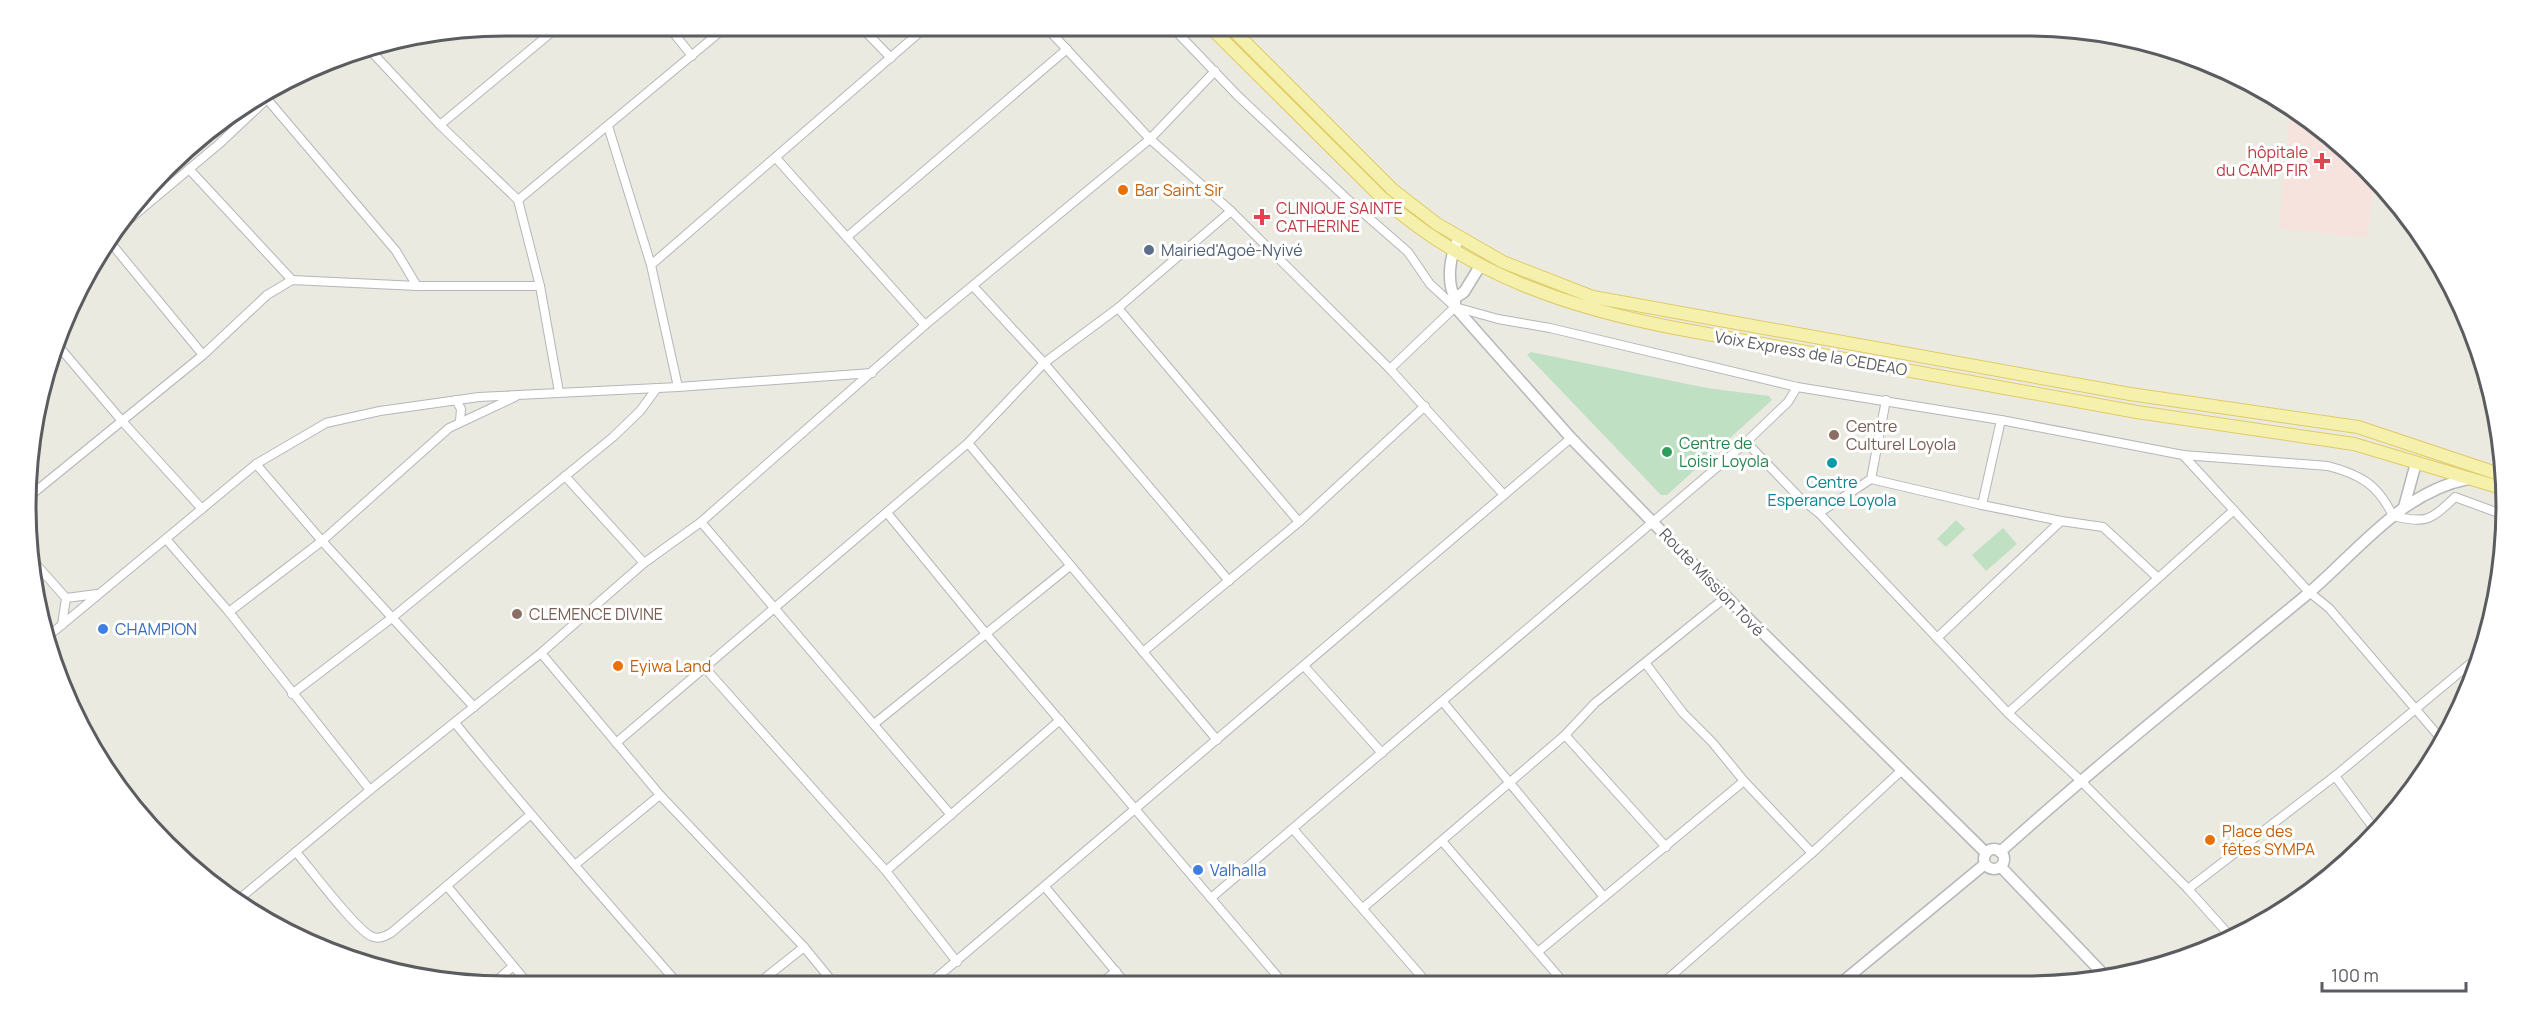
<svg xmlns="http://www.w3.org/2000/svg" width="2532" height="1012" viewBox="0 0 2532 1012" font-family="Manrope,sans-serif">
	<rect width="100%" height="100%" fill="#ebeae1"/>
	<polygon fill="#f7e3de" points="2290,109 2343,145 2374,178 2368,238 2279,229"/>
	<g fill="#c0e0c4">
		<polygon points="1531,352 1707,388 1769,396 1772,400 1667,495 1661,495 1527,355"/>
		<polygon points="1956,520 1965,529 1946,547 1937,539"/>
		<polygon points="2003,528 2017,544 1986,571 1972,555"/>
	</g>
	<g fill="none" stroke-linecap="round" stroke-linejoin="round">
		<defs>
			<g id="street">
				<polyline points="668,26 692,56"/>
				<polyline points="860,26 891,58"/>
				<polyline points="1045,26 1150,139 1231,211 1390,369 1504,495"/>
				<path d="M1171 26 1237 95 1345 197 1408 252 1430 284 1455 307 1498 319 1550 328 1797 387 2001 420 2183 455 2328 466C2362 475 2378 485 2393 516 2427 524 2431 520 2455 497L2504 515"/>
				<polyline points="368,48 440,125 518,200 540,286 559,392"/>
				<polyline points="267,99 396,251 417,286"/>
				<polyline points="440,125 559,26"/>
				<polyline points="608,126 651,265"/>
				<polyline points="776,158 925,325"/>
				<polyline points="189,169 292,280"/>
				<polyline points="518,200 727,26"/>
				<polyline points="125,223 219,144 267,99 263,92"/>
				<polyline points="847,237 1067,49"/>
				<polyline points="110,242 203,355"/>
				<polyline points="973,286 1044,363 1229,581"/>
				<polyline points="1118,308 1299,522"/>
				<polyline points="55,342 122,421 202,509"/>
				<polyline points="1390,369 1455,307"/>
				<polyline points="678,387 651,265 927,26"/>
				<polyline points="456,400 461,409 460,421"/>
				<polyline points="1746,442 1800,498 1819,513 2008,713 2080,780 2188,889 2231,937"/>
				<polyline points="968,443 1217,740"/>
				<polyline points="2183,455 2309,592 2329,608 2442,740"/>
				<polyline points="256,464 322,541 474,707"/>
				<polyline points="565,476 644,563"/>
				<polyline points="1871,479 1982,505 2061,521 2103,527 2158,578"/>
				<polyline points="31,495 203,355 267,295 292,280 417,286 540,286"/>
				<polyline points="1982,505 2001,420"/>
				<polyline points="1819,513 1871,479 1886,400"/>
				<polyline points="888,514 987,635 1284,984"/>
				<polyline points="701,522 951,815"/>
				<polyline points="166,539 229,612 370,790"/>
				<polyline points="34,562 66,598 62,625"/>
				<polyline points="66,598 97,594"/>
				<polyline points="229,612 322,541 449,428 515,397"/>
				<polyline points="46,638 256,464 326,423 380,411 479,397 678,387 872,373"/>
				<polyline points="1937,638 2061,521"/>
				<polyline points="1143,652 1299,522 1425,406"/>
				<polyline points="541,653 660,795 804,947 836,986"/>
				<polyline points="1646,664 1683,713 1712,742 1744,781"/>
				<polyline points="1304,666 1382,753"/>
				<polyline points="705,668 886,871 957,962"/>
				<polyline points="292,694 393,617 613,437 640,411 657,388"/>
				<polyline points="1443,702 1604,897"/>
				<polyline points="2008,713 2234,510"/>
				<path d="M455 723C528 813 604 899 680 986"/>
				<polyline points="874,724 1070,566"/>
				<polyline points="1565,735 1595,703 1726,597"/>
				<polyline points="616,743 968,443 1044,363 1118,308 1231,211"/>
				<polyline points="2335,776 2375,830"/>
				<polyline points="1293,829 1428,984"/>
				<polyline points="1442,841 1565,984"/>
				<path d="M296 852C309 867 358 933 373 937 380 939 385 936 391 933L530 815"/>
				<polyline points="576,864 660,795"/>
				<polyline points="886,871 1060,720"/>
				<polyline points="447,886 530,986"/>
				<polyline points="1045,887 1127,985"/>
				<polyline points="2188,889 2335,776 2483,653"/>
				<polyline points="1211,898 1742,446 1788,402 1797,387"/>
				<polyline points="238,900 370,790 541,653 644,563 701,522 925,325 1150,139 1215,71"/>
				<polyline points="1363,908 1565,735 1666,847"/>
				<polyline points="1539,951 1744,781 1812,853"/>
				<polyline points="1663,983 1812,853 1902,770"/>
				<polyline points="493,984 513,966"/>
				<polyline points="928,985 1571,438"/>
				<polyline points="1099,985 1116,971"/>
				<polyline points="755,986 804,947"/>
			</g>
			<g id="secondary">
				<polyline points="1455,298 1455,307 1571,438 1697,568 1986,853"/>
				<path d="M1455 298C1446 281 1450 254 1459 238"/>
				<polyline points="1455,298 1464,292 1480,266"/>
				<polyline points="2404,507 2416,463"/>
				<circle cx="1994" cy="859" r="10"/>
				<path d="M2000 852C2099 763 2202 681 2304 597 2355 555 2400 492 2468 479"/>
				<polyline points="2001,867 2107,978"/>
				<polyline points="1841,983 1985,864"/>
			</g>
			<g id="primary">
				<path d="M1209 26 1381 197C1468 274 1567 308 1680 329L2137 412 2354 444 2505 489"/>
				<polyline points="1229,26 1393,190 1437,224 1503,262 1593,297 2130,394 2358,427 2505,476"/>
			</g>
		</defs>
		<use href="#street" stroke="#b4b6ba" stroke-width="10"/>
		<use href="#secondary" stroke="#b5b7bc" stroke-width="13"/>
		<use href="#primary" stroke="#e0cb65" stroke-width="14"/>
		<use href="#street" stroke="#fff" stroke-width="8"/>
		<use href="#secondary" stroke="#fff" stroke-width="10"/>
		<use href="#primary" stroke="#f5f1ac" stroke-width="12"/>
	</g>
	<g fill="#e0444e" stroke="#fff" stroke-width="2">
		<path d="M2319 152h6v6h6v6h-6v6h-6v-6h-6v-6h6z"/>
		<path d="M1259 208h6v6h6v6h-6v6h-6v-6h-6v-6h6z"/>
	</g>
	<g fill="#e8710a" stroke="#fff" stroke-width="2">
		<circle cx="1123" cy="190" r="6"/>
		<circle cx="618" cy="666" r="6"/>
		<circle cx="2210" cy="840" r="6"/>
	</g>
	<circle fill="#5c6f8a" stroke="#fff" stroke-width="2" cx="1149" cy="250" r="6"/>
	<g fill="#8d6e63" stroke="#fff" stroke-width="2">
		<circle cx="1834" cy="435" r="6"/>
		<circle cx="517" cy="614" r="6"/>
	</g>
	<circle fill="#2e9e5b" stroke="#fff" stroke-width="2" cx="1667" cy="452" r="6"/>
	<circle fill="#0f9aa8" stroke="#fff" stroke-width="2" cx="1832" cy="463" r="6"/>
	<g fill="#3f7fe0" stroke="#fff" stroke-width="2">
		<circle cx="103" cy="629" r="6"/>
		<circle cx="1198" cy="870" r="6"/>
	</g>
	<g text-anchor="middle" dominant-baseline="central" stroke-width="6" stroke-linejoin="round" paint-order="stroke">
		<g font-size="16" fill="#be3a42" stroke="#fff" text-anchor="end">
			<text x="2308" y="152">hôpitale<tspan x="2308" dy="18">du CAMP FIR</tspan></text>
			<text x="1276" y="208" text-anchor="start">CLINIQUE SAINTE<tspan x="1276" dy="18">CATHERINE</tspan></text>
		</g>
		<g font-size="16" fill="#c56008" stroke="#fff" text-anchor="start">
			<text x="1135" y="190">Bar Saint Sir</text>
			<text x="630" y="666">Eyiwa Land</text>
			<text x="2222" y="831">Place des<tspan x="2222" dy="18">fêtes SYMPA</tspan></text>
		</g>
		<g font-size="16" fill="#4e5e75" stroke="#fff" text-anchor="start">
			<text x="1161" y="250">Mairied'Agoè-Nyivé</text>
		</g>
		<g font-size="16" fill="#5a5c60" stroke="#fff">
			<text transform="translate(1811 353) rotate(10)">Voix Express de la CEDEAO</text>
			<text transform="translate(1712 582) rotate(46)">Route Mission Tové</text>
		</g>
		<g font-size="16" fill="#785e54" stroke="#fff" text-anchor="start">
			<text x="1846" y="426">Centre<tspan x="1846" dy="18">Culturel Loyola</tspan></text>
			<text x="529" y="614">CLEMENCE DIVINE</text>
		</g>
		<g font-size="16" fill="#27864d" stroke="#fff" text-anchor="start">
			<text x="1679" y="443">Centre de<tspan x="1679" dy="18">Loisir Loyola</tspan></text>
		</g>
		<g font-size="16" fill="#0d838f" stroke="#fff">
			<text x="1832" y="482">Centre<tspan x="1832" dy="18">Esperance Loyola</tspan></text>
		</g>
		<g font-size="16" fill="#366cbe" stroke="#fff" text-anchor="start">
			<text x="115" y="629">CHAMPION</text>
			<text x="1210" y="870">Valhalla</text>
		</g>
	</g>
	<path d="M0 0H2532V1012H0ZM506 36H2026A470 470 0 0 1 2496 506V506A470 470 0 0 1 2026 976H506A470 470 0 0 1 36 506V506A470 470 0 0 1 506 36Z" fill="#fff" fill-rule="evenodd"/>
	<path fill="none" stroke="#5a5c60" stroke-width="3" d="M506 36H2026A470 470 0 0 1 2496 506V506A470 470 0 0 1 2026 976H506A470 470 0 0 1 36 506V506A470 470 0 0 1 506 36Z"/>
	<path d="M2322 982v9h144v-9" fill="none" stroke="#5a5c60" stroke-width="3"/>
	<text x="2331" y="982" font-size="18" fill="#5a5c60" stroke="#ffffff" stroke-width="4.5" paint-order="stroke">100 m</text>
</svg>
